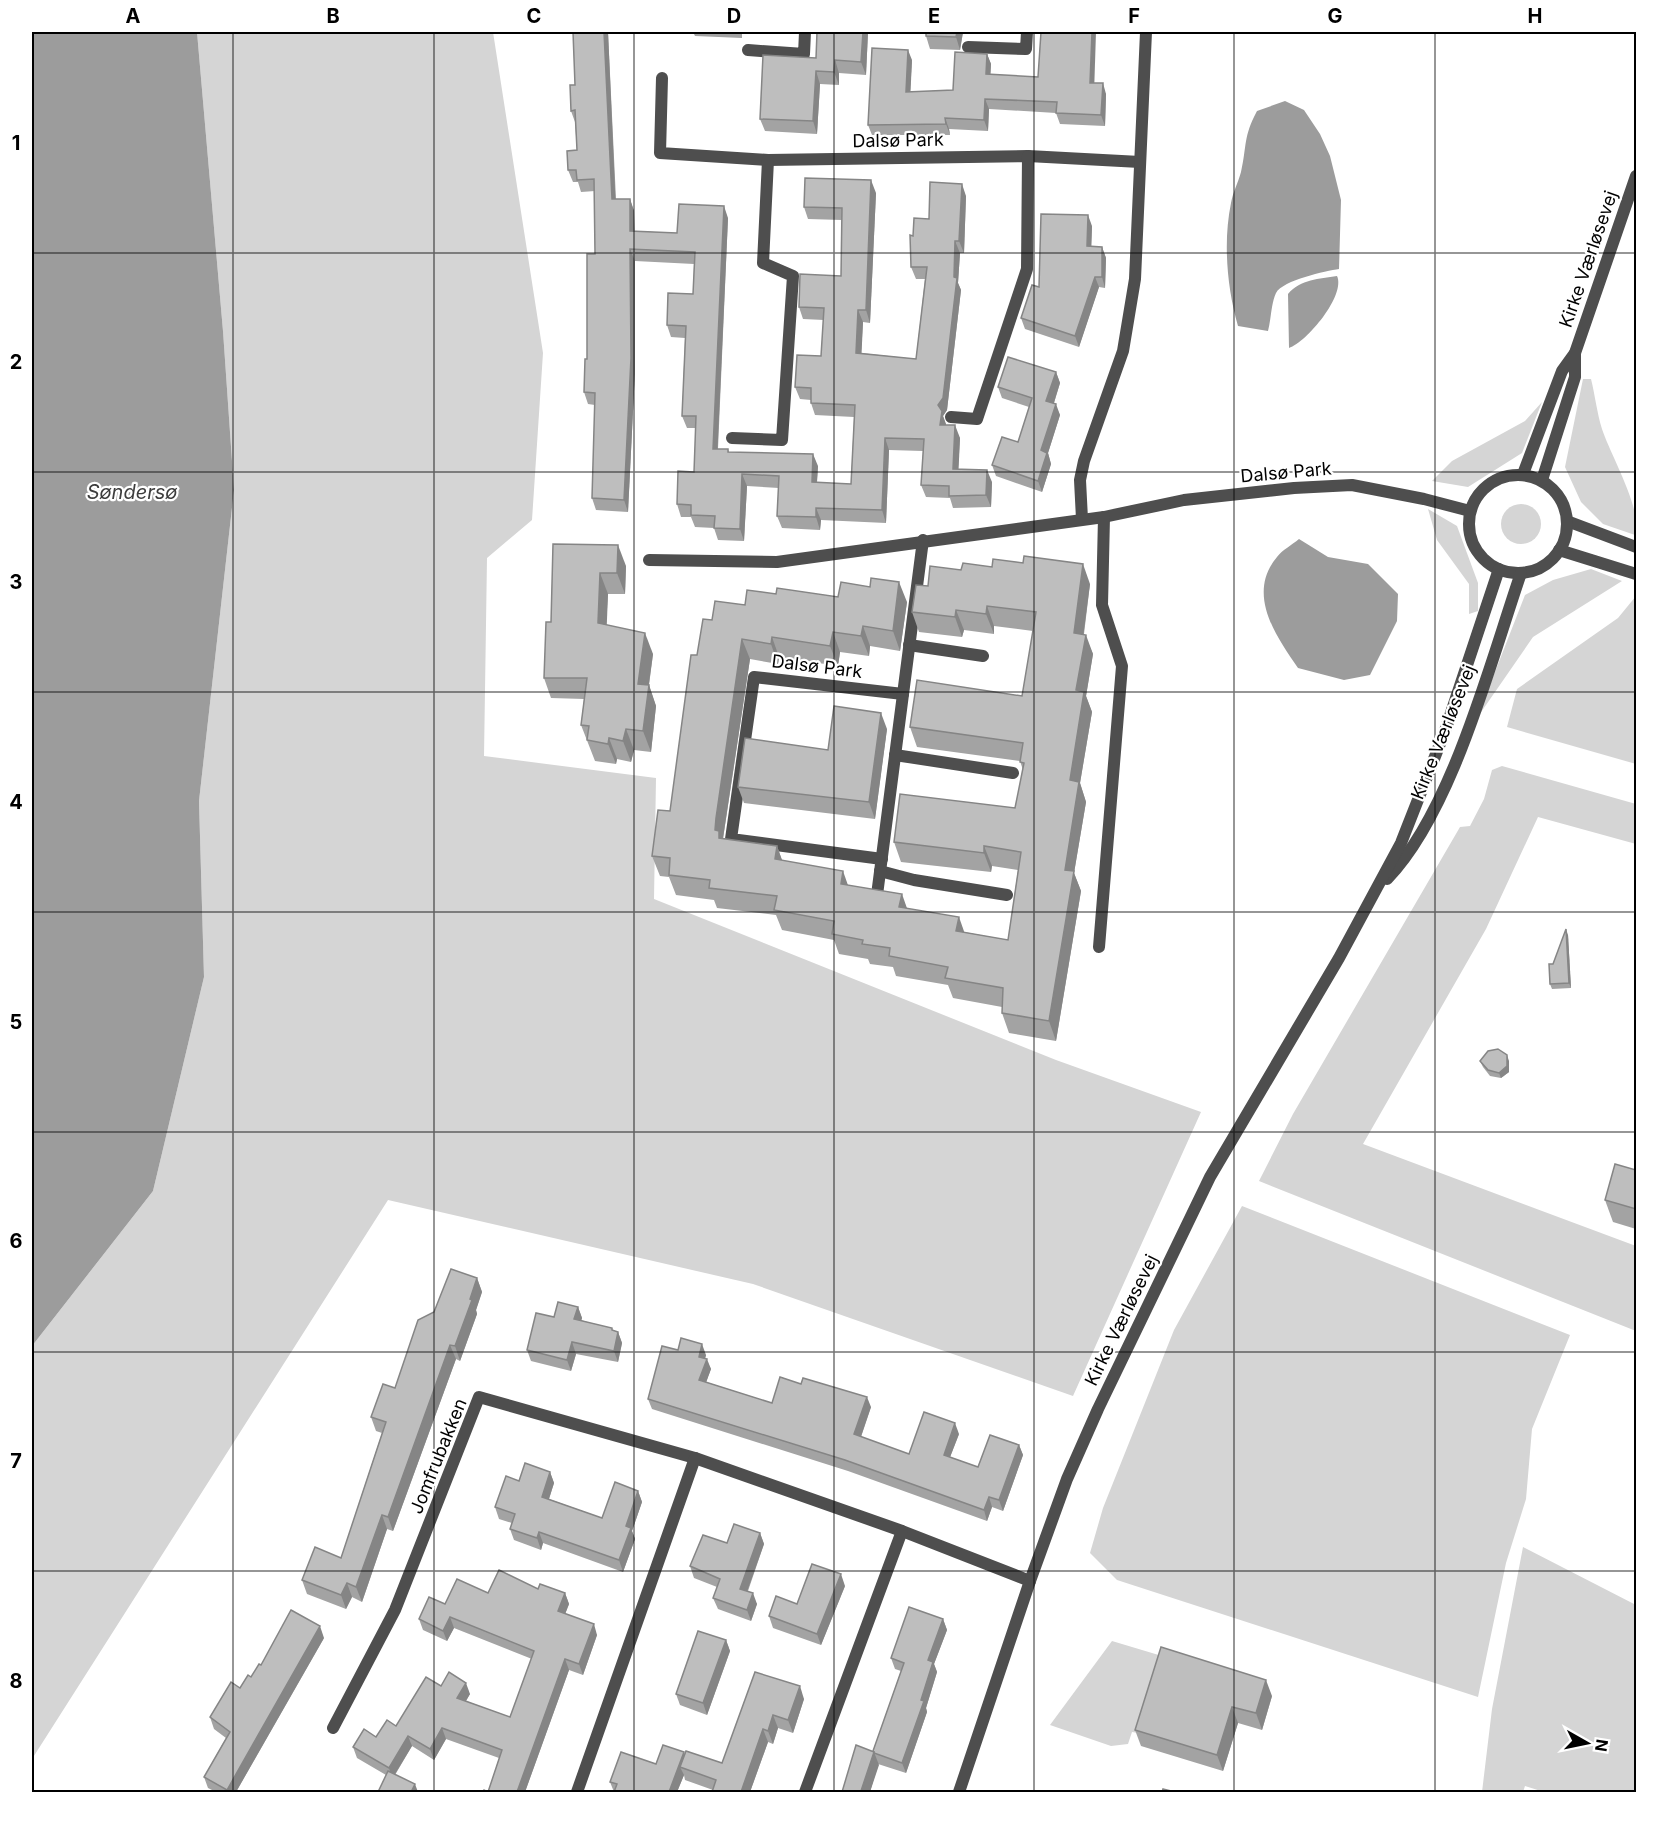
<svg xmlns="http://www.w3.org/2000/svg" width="1668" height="1824" viewBox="0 0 1668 1824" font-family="Inter,sans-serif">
	<rect width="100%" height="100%" fill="#fff"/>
	<g fill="#d5d5d5">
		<polygon points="197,32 493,32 543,353 532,520 487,558 484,756 656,778 654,899 1056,1060 1201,1112 1073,1396 753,1284 388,1200 32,1759 32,1346 153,1191 204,977 199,801 234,490 223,331"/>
		<path d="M1583 379H1591C1595 395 1597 413 1602 429 1610 454 1644 512 1635 535L1603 524 1581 502 1565 467Z"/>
		<polygon points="1542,402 1522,453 1468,487 1432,481 1452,461 1525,421"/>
		<circle cx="1521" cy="524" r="20"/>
		<polygon points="1428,509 1457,526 1478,583 1478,611 1469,614 1469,584 1437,540"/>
		<polygon points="1591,569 1622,581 1533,637 1477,718 1525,595 1553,580"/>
		<polygon points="1636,596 1636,764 1507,727 1517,689 1618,618"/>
		<polygon points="1502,766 1636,804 1636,844 1538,817 1486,929 1363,1144 1636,1246 1636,1331 1259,1181 1293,1114 1460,827 1470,826 1484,799 1492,770"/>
		<polygon points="1242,1206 1570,1335 1532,1429 1526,1499 1506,1563 1478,1697 1117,1580 1090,1553 1103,1508 1174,1330"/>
		<polygon points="1523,1547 1636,1605 1636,1792 1544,1792 1525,1786 1523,1792 1482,1792 1492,1709"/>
		<polygon points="1112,1641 1162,1656 1138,1733 1132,1732 1128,1744 1111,1746 1050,1725"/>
	</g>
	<g fill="#9c9c9c">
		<polygon points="32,32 197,32 223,331 234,490 199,801 204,977 153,1191 32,1346"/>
		<path d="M1285 101 1304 110 1320 134 1330 156 1341 200 1339 269C1326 271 1283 280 1276 293 1271 304 1271 320 1268 331L1238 326C1227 288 1223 242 1231 203 1233 192 1238 183 1241 172 1247 146 1243 137 1257 111Z"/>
		<path d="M1337 276C1346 295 1307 342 1289 348L1288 294C1301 279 1319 279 1337 276Z"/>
		<path d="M1299 539 1328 557 1368 564 1398 594 1397 621 1370 675 1344 680 1298 668C1276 636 1246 594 1277 557 1282 550 1292 545 1299 539Z"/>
	</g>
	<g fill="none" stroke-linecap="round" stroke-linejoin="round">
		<g stroke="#4e4e4e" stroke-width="12">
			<polyline points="968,47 1026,49 1027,32"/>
			<polyline points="748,50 804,54 805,32"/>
			<polyline points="662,78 660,153 768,160 1028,156 1140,162"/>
			<polyline points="951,417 977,419 1027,269 1028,156"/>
			<polyline points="732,438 782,440 793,276 763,263 768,160"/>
			<polyline points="1082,519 1080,480 1084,461 1123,351 1135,279 1146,32"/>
			<polyline points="1567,521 1636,547"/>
			<polyline points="1559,550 1636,574"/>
			<polyline points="649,560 777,562 1104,517 1184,500 1294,488 1352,485 1424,499 1470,511"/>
			<polyline points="909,645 983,656"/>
			<polyline points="895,755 1013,773"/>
			<polyline points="882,859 731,839 754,677 903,694"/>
			<polyline points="880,871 914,880 1007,895"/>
			<polyline points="877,895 923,540"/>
			<polyline points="1099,947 1122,666 1102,605 1104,517"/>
			<polyline points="333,1728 395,1610 479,1397 695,1458 902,1531 1030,1581"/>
			<polyline points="577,1792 695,1458"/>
			<polyline points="805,1792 902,1531"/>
		</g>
		<g stroke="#4e4e4e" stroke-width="12">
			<polyline points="1523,474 1562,371 1575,353 1636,176"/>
			<circle cx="1518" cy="524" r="49"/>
			<polyline points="1542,480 1575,377 1575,353"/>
			<path d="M1387 879C1452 812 1490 663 1521 573"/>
			<polyline points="959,1792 1030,1581 1067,1479 1098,1409 1210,1177 1339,958 1401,843 1445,731 1499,569"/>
		</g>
	</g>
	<g fill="#a3a3a3">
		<polygon points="573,32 608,32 616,199 630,199 634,211 634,231 677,233 728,218 718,449 728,449 729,452 818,466 817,483 851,484 854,417 815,415 811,403 811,400 800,399 795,387 821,356 824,320 803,319 799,307 841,276 842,220 808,219 804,207 876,193 870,323 863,322 861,353 916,359 925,279 916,279 911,267 913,236 929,219 966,196 964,253 960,253 958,283 961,290 947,410 943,416 946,425 960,438 958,469 992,482 991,507 953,508 950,498 926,497 921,485 923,451 889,450 886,523 821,520 820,530 782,528 777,516 779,488 747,486 744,541 718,540 714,528 695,527 691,517 681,517 677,504 694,472 696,428 687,428 682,416 685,338 671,337 667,325 693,294 694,264 635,261 635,371 628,512 596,510 592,498 595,405 588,404 584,392 587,359 595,254 595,191 581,192 578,182 573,182 568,170 577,150 575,122 571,111 575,85"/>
		<polygon points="693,32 742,32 742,38 695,36"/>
		<polygon points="817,32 868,32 866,75 839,73 839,85 820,84 817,134 765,131 760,119 816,58"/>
		<polygon points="963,32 960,50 930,49 926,36"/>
		<polygon points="987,54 991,64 990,75 1094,83 1106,94 1105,126 1060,124 1056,113 989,109 988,131 949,129 950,135 872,135 868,125 912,60 910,92 953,90"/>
		<polygon points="1092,226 1091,247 1102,247 1106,258 1105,288 1099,287 1079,347 1025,329 1021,318 1039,287"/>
		<polygon points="1056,372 1060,383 1054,403 1060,415 1048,453 1051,464 1042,492 996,476 992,465 1018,442 1029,407 1002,398 998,387"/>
		<polygon points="553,544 626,566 625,594 608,594 606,625 653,654 649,685 656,706 651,752 634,750 631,762 617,759 616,764 595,761 581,725 584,699 551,698 544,678 551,622"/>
		<polygon points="961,570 1090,584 1084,634 1093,654 1086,696 1092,712 1080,783 1086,802 1074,873 1081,891 1056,1041 1009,1033 1002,1013 1002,1007 953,998 948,985 896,976 893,967 870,964 868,959 839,954 834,940 782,930 776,915 717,908 714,900 676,895 669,877 660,876 652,856 670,811 697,655 712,620 745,605 776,594 838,597 907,602 900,651 870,646 869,656 840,652 838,666 779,657 778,664 750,659 723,839 777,846 782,860 907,908 964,932 1008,940 1018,870 992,866 991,872 901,862 894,842 1015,808 1023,770 1020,761 917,747 910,727 1022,696 1033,631 994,626 994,634 964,630 962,637 919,632 912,612 928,586"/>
		<polygon points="887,729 875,819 744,803 738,787 828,750"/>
		<polygon points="1568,935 1571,988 1552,989 1550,984 1553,964"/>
		<polygon points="1480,1061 1509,1061 1509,1072 1501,1078 1490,1076 1483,1067"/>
		<polygon points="1636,1170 1636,1229 1613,1222 1605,1200"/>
		<polygon points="477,1278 482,1292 476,1310 477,1314 460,1361 456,1359 393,1531 387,1529 362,1602 352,1597 346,1609 307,1594 302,1580 341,1558 382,1433 376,1431 371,1417 395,1388 434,1312"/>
		<polygon points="578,1307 582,1318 581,1320 618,1332 622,1343 618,1362 576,1354 571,1371 531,1361 527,1350 554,1317"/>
		<polygon points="678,1350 706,1355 705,1358 711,1369 706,1382 772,1403 871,1407 861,1437 909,1454 959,1434 950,1457 978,1467 1019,1445 1023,1455 1003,1511 992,1507 987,1521 848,1471 652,1409 648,1399"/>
		<polygon points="550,1472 554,1483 549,1499 602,1518 638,1491 642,1502 632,1531 635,1539 623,1572 543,1543 541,1550 514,1540 510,1529 512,1523 499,1519 495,1507 519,1481"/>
		<polygon points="760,1533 764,1544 748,1591 757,1604 751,1621 718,1609 713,1598 717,1587 694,1578 690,1566 727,1543"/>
		<polygon points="845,1586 821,1645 773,1628 769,1616"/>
		<polygon points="488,1593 565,1593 569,1604 565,1614 597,1635 583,1675 569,1670 525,1792 483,1792 488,1792 499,1758 446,1739 434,1760 412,1746 395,1775 386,1775 357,1758 353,1747 396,1726 441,1686 470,1694 466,1701 510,1717 532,1659 454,1628 447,1641 423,1630 419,1619 445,1604"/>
		<polygon points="943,1619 947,1630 934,1664 937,1672 926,1708 927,1712 906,1773 878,1764 870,1792 842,1792 873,1751 901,1671 895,1669 891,1658"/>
		<polygon points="324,1638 236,1792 216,1792 208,1788 204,1777 226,1738 214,1729 210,1717 251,1677 261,1665"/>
		<polygon points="726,1640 730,1651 707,1715 680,1705 676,1694"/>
		<polygon points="755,1672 804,1699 793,1733 778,1728 773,1744 768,1742 750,1792 712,1792 713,1790 685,1780 684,1775 677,1792 614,1792 610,1782 656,1764 685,1754 722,1763"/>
		<polygon points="1272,1696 1262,1730 1238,1723 1223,1771 1141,1746 1135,1730"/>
	</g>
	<g fill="#858585">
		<polygon points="604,32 608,32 616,212 612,199"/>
		<polygon points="863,32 868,32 866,75 861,62"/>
		<polygon points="957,32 963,32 960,50 956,37"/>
		<polygon points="1092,32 1096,32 1094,94 1090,83"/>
		<polygon points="908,50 912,60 910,102 906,92"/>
		<polygon points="987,54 991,64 990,85 986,74"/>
		<polygon points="835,60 839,73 839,85 834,72"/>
		<polygon points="816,71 820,84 817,134 813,121"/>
		<polygon points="1103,83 1106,94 1105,126 1101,115"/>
		<polygon points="985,99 989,109 988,131 984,120"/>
		<polygon points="945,118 949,129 950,135 946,124"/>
		<polygon points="871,180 876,193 870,323 866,310"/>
		<polygon points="962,184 966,196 964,253 959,241"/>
		<polygon points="630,199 634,211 635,243 630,231"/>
		<polygon points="724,206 728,218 717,461 713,449"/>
		<polygon points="1088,215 1092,226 1091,257 1087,246"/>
		<polygon points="955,241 960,253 958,283 961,290 947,410 943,416 946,424 945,437 940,425 938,405 954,277"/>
		<polygon points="1102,247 1106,258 1105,288 1102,277"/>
		<polygon points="630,249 635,261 635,371 628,512 624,500"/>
		<polygon points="1095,277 1099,287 1079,347 1075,336"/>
		<polygon points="858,310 863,322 861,365 856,353"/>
		<polygon points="1056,372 1060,383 1051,412 1046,401"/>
		<polygon points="1056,404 1060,415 1048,453 1051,464 1042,492 1038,481 1041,450"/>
		<polygon points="955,425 960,438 958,481 953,469"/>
		<polygon points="885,438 889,450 886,523 882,510"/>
		<polygon points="813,454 818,466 816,494 812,482"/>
		<polygon points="987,470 992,482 991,507 986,495"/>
		<polygon points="742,474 747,486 744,541 740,529"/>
		<polygon points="816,508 821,520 820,530 816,517"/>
		<polygon points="618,545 626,566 625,594 617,573"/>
		<polygon points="1083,564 1090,584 1081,653 1074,633"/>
		<polygon points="600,573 608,594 606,644 598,623"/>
		<polygon points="899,582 907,602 900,651 893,631"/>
		<polygon points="987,606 994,626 994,634 986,614"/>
		<polygon points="956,610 964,630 962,637 955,617"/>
		<polygon points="863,626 870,646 869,656 861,636"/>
		<polygon points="833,632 840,652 838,666 830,646"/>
		<polygon points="645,633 653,654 646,705 638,684"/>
		<polygon points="1086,635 1093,654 1086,696 1092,712 1080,783 1086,802 1074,873 1081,891 1056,1041 1049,1021 1065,870 1070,780 1076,690"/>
		<polygon points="772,637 779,657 778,664 771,644"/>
		<polygon points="742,639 750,659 723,838 726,858 715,830 716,818"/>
		<polygon points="649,685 656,706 651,752 643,731"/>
		<polygon points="881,713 887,729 875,819 869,802"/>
		<polygon points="626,729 634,750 631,762 623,741"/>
		<polygon points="609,738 617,759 616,764 608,744"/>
		<polygon points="777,846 784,866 775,859"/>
		<polygon points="984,846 992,866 991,872 984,853"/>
		<polygon points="843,871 850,891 841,884"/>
		<polygon points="902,894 909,914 899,907"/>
		<polygon points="959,917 966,937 956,931"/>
		<polygon points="1566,929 1568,935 1571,988 1569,983"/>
		<polygon points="1507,1055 1509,1061 1509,1072 1501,1078 1499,1073"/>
		<polygon points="477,1278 482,1292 476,1310 477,1314 460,1361 455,1346"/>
		<polygon points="578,1307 582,1318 579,1330 574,1319"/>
		<polygon points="618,1332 622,1343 618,1362 614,1351"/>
		<polygon points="572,1342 576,1354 571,1371 567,1360"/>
		<polygon points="702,1344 706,1355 703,1367 699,1357"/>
		<polygon points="450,1345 456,1359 393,1531 388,1517"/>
		<polygon points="707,1359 711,1369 703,1391 699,1380"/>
		<polygon points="867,1397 871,1407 858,1445 854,1434"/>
		<polygon points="955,1423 959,1434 947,1465 944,1455"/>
		<polygon points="1019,1445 1023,1455 1003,1511 999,1500"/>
		<polygon points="550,1472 554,1483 546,1508 542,1497"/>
		<polygon points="638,1491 642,1502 632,1531 635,1539 623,1572 619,1560 626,1526"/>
		<polygon points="989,1497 992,1507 987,1521 984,1510"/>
		<polygon points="382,1515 387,1529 362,1602 356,1587"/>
		<polygon points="539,1532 543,1543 541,1550 537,1538"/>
		<polygon points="760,1533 764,1544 744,1600 740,1589"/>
		<polygon points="841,1574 845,1586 821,1645 817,1634"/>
		<polygon points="347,1583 352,1597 346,1609 341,1595"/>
		<polygon points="565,1593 569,1604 562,1622 558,1611"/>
		<polygon points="753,1593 757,1604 751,1621 747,1610"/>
		<polygon points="450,1617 454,1628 447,1641 443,1631"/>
		<polygon points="943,1619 947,1630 934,1664 937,1672 926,1708 927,1712 906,1773 902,1763 921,1700 928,1660"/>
		<polygon points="594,1624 597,1635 583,1675 579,1664"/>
		<polygon points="320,1626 324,1638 236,1792 228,1792 227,1790"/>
		<polygon points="726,1640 730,1651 707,1715 703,1703"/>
		<polygon points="565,1659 569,1670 525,1792 517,1792"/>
		<polygon points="1266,1680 1272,1696 1262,1730 1256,1713"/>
		<polygon points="466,1683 470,1694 461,1709 457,1698"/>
		<polygon points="800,1686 804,1699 793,1733 788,1720"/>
		<polygon points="1232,1707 1238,1723 1223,1771 1217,1755"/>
		<polygon points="773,1715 778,1728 773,1744 768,1731"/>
		<polygon points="442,1728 446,1739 434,1760 430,1749"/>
		<polygon points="763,1729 768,1742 750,1792 741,1792"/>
		<polygon points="408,1736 412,1746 392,1779 389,1768"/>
		<polygon points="684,1752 688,1763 680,1767 684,1775 677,1792 669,1792"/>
		<polygon points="874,1752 879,1765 870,1792 861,1792 861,1791"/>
		<polygon points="415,1784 418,1792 411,1792"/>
	</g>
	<g fill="#bebebe" stroke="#858585" stroke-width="1.5">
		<polygon points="573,32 604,32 612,199 630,199 630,231 677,233 679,204 724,206 713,449 728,449 728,452 813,454 812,482 851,484 855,405 811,403 811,388 795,387 797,355 821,356 824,308 799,307 800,274 841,276 842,208 804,207 805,178 871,180 866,310 858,310 856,353 916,359 927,267 911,267 910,235 913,236 914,218 929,219 930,182 962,184 959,241 955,241 954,277 957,278 943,398 938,405 942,411 940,425 955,425 953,469 987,470 986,495 949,496 949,486 921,485 924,439 885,438 882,510 816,508 816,517 777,516 779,476 742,474 740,529 714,528 715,516 691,515 691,505 677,504 678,471 694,472 696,416 682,416 686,326 667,325 668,293 693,294 695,252 630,249 631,358 624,500 592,498 595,393 584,392 585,359 587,359 587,254 595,254 594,179 577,180 576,170 568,170 567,151 577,150 575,110 571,111 570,85 575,85"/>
		<polygon points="817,32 863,32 861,62 835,60 834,72 816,71 813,121 760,119 763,55 816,58"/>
		<polygon points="926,32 957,32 956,37 926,36"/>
		<polygon points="1041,32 1092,32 1090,83 1103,83 1101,115 1056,113 1057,102 985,99 984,120 945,118 946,124 868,125 872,48 908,50 906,92 953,90 955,52 987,54 986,74 1038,77"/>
		<polygon points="1041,214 1088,215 1087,246 1102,247 1102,277 1095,277 1075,336 1021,318 1032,285 1039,287"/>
		<polygon points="1008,357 1056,372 1046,401 1056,404 1041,450 1047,453 1038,481 992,465 1002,437 1018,442 1032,398 998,387"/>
		<polygon points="553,544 618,545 617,573 600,573 598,623 645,633 638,684 649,685 643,731 626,729 623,741 609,738 608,744 587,740 589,726 581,725 587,678 544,678 546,622 551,622"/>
		<polygon points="1024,556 1083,564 1074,633 1086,635 1076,690 1084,692 1070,780 1079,782 1065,870 1074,871 1049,1021 1002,1013 1003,988 945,978 948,967 889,956 890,948 862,944 863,940 832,934 834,921 774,910 777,896 709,888 710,880 669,875 670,858 652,856 658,810 670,811 691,655 697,655 703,619 712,620 715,601 745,605 747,590 776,594 777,588 838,597 841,582 870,587 871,578 899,582 893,631 863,626 861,636 833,632 830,646 772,637 771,644 742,639 716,818 715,830 719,831 719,838 777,846 775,859 843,871 841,884 902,894 899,907 959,917 956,931 1008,940 1021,852 984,846 984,853 894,842 900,794 1015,808 1024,763 1020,762 1023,743 910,727 917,680 1022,696 1036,612 987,606 986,614 956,610 955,617 912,612 916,585 928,586 930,566 961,570 963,563 992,567 993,559 1023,563"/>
		<polygon points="834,706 881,713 869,802 738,787 745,738 828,750"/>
		<polygon points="1566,929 1569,983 1550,984 1549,964 1553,964"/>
		<polygon points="1498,1049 1507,1055 1507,1066 1499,1073 1488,1070 1480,1061 1488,1051"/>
		<polygon points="1615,1164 1636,1170 1636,1209 1605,1200"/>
		<polygon points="451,1269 477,1278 470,1299 472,1300 455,1346 450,1345 388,1517 382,1515 356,1587 347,1583 341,1595 302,1580 315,1547 341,1558 386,1422 371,1417 383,1384 395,1388 418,1320 434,1312"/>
		<polygon points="558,1302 578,1307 574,1319 612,1328 612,1330 618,1332 614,1351 572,1342 567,1360 527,1350 536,1313 554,1317"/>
		<polygon points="681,1338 702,1344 699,1357 707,1359 699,1380 772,1403 780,1377 801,1384 803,1378 867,1397 854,1434 909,1454 924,1412 955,1423 944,1455 978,1467 990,1435 1019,1445 999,1500 989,1497 984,1510 845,1460 648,1399 662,1346 678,1350"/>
		<polygon points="525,1463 550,1472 542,1497 602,1518 615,1482 638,1491 626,1526 631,1528 619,1560 539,1532 537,1538 510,1529 515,1514 495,1507 506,1476 519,1481"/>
		<polygon points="734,1524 760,1533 740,1589 753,1593 747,1610 713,1598 720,1579 690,1566 703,1535 727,1543"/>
		<polygon points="812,1564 841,1574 817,1634 769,1616 776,1596 797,1604"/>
		<polygon points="499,1570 538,1589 540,1584 565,1593 558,1611 594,1624 579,1664 565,1659 517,1792 483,1792 484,1790 488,1792 502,1750 442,1728 430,1749 408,1736 389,1768 353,1747 364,1729 376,1737 387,1720 396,1726 426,1677 441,1686 449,1672 466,1683 457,1698 510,1717 534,1651 450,1617 443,1631 419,1619 429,1597 445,1604 457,1579 488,1593"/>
		<polygon points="909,1607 943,1619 928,1660 933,1662 921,1700 924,1701 902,1763 874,1753 874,1752 873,1751 904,1663 891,1658"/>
		<polygon points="291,1610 320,1626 227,1790 204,1777 230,1732 210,1717 231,1682 240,1688 248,1675 251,1677 259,1664 261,1665"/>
		<polygon points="698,1631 726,1640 703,1703 676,1694"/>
		<polygon points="1161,1647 1266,1680 1256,1713 1232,1707 1217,1755 1135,1730"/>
		<polygon points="755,1672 800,1686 788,1720 773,1715 768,1731 763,1729 741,1792 712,1792 716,1780 680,1767 686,1751 722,1763"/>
		<polygon points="663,1745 684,1752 669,1792 614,1792 617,1784 610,1782 621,1752 656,1764"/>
		<polygon points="856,1745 874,1752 861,1791 866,1792 842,1792"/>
		<polygon points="388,1771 415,1784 411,1792 378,1792"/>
		<polygon points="1163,1789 1175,1792 1162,1792"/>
	</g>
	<path fill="none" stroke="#000" stroke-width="1.5" stroke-opacity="0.55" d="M233 32V1792M434 32V1792M634 32V1792M834 32V1792M1034 32V1792M1234 32V1792M1435 32V1792M32 253H1636M32 472H1636M32 692H1636M32 912H1636M32 1132H1636M32 1352H1636M32 1571H1636"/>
	<g text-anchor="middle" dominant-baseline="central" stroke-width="4.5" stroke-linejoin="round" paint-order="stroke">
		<g font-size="18" fill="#000" stroke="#fff">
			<text transform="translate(898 140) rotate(-1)">Dalsø Park</text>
			<text transform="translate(1588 259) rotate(-71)">Kirke Værløsevej</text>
			<text transform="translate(1286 472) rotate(-5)">Dalsø Park</text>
			<text transform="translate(817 666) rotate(7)">Dalsø Park</text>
			<text transform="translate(1443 732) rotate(-68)">Kirke Værløsevej</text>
			<text transform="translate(1121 1320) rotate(-64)">Kirke Værløsevej</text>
			<text transform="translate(438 1456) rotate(-68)">Jomfrubakken</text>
		</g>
		<g font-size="20" font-style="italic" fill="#3d3d3d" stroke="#fff">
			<text x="132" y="492">Søndersø</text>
		</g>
	</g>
	<rect width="1668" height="1824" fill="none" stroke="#ffffff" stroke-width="66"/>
	<g transform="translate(1587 1743) rotate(99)" stroke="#ffffff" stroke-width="4.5" paint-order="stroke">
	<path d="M0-4.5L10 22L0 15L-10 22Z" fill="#000000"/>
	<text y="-9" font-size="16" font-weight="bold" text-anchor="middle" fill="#000000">N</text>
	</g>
	<rect x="33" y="33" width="1602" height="1758" fill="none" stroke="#000" stroke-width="2"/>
	<g font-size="20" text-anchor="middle" font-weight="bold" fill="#000">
		<text x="133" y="23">A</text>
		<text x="333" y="23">B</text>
		<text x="534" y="23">C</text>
		<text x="734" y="23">D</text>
		<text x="934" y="23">E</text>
		<text x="1134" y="23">F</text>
		<text x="1335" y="23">G</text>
		<text x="1535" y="23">H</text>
		<text x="16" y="150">1</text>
		<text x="16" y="369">2</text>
		<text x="16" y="589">3</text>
		<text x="16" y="809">4</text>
		<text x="16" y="1029">5</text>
		<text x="16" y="1248">6</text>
		<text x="16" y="1468">7</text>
		<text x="16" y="1688">8</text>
	</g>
</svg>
